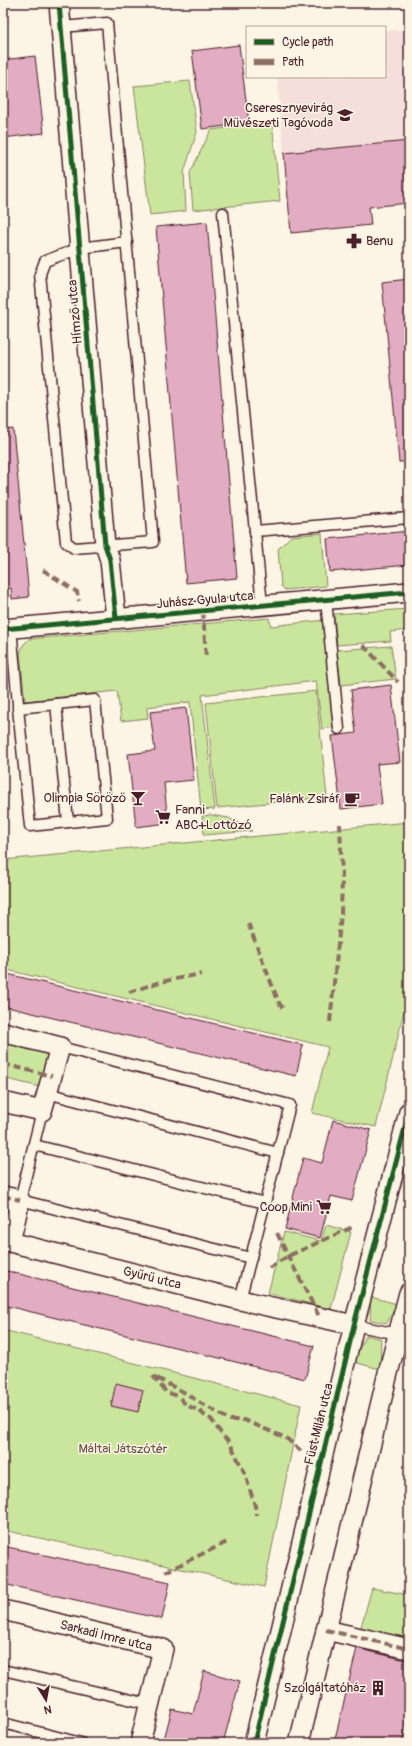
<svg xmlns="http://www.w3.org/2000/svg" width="412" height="1746" viewBox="0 0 412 1746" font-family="Pangolin,sans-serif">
	<rect width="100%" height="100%" fill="#fcf5e5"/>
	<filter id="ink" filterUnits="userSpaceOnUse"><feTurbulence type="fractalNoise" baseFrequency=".025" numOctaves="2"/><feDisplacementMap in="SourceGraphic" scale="8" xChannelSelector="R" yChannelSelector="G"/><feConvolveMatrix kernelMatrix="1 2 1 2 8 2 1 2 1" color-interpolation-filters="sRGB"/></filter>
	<g filter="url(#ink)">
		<polygon fill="#f4dfda" points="409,29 409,203 389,205 388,190 368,192 371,225 336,228 334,196 291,233 277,77 385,77 385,31"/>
		<g fill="#cae69c" stroke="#8a8264">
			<polygon points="190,81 197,132 184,172 186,211 150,215 134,86"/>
			<polygon points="272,122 280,201 193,210 190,173 211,130"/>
			<polygon points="322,533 326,586 285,590 281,586 278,549 291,536"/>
			<polygon points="409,609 409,630 390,632 391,641 337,645 334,614"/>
			<polygon points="269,618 271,626 325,620 337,727 322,729 316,681 202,695 215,809 201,810 190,702 147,707 148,718 121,721 117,691 25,701 20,653 23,645 29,639"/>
			<polygon points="391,646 396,679 341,685 337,650"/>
			<polygon points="316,691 327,797 217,808 206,703"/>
			<polygon points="210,815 229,818 252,831 204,835 202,816"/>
			<polygon points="409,822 409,991 376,1127 312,1113 328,1047 3,969 3,860"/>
			<polygon points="16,1040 48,1047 50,1062 44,1088 3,1078 3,1044"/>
			<polygon points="326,1225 351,1232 331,1309 268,1293 284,1232 321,1241"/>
			<polygon points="371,1297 397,1304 387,1323 370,1320"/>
			<polygon points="3,1330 301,1405 264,1587 3,1530"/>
			<polygon points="366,1335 381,1339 380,1369 353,1362"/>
			<polygon points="372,1588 409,1595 409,1649 358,1637"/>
		</g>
		<g fill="#e2acc2" stroke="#4a1f2b">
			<polygon points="239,45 249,123 202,129 192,51"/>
			<polygon points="35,56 44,133 3,138 3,60"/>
			<polygon points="409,141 409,203 369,207 371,225 291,233 284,153"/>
			<polygon points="207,222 237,578 186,583 156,227"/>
			<polygon points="409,279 409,462 399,462 382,282"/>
			<polygon points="13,429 29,597 12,599 11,588 3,589 3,430"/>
			<polygon points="409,531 409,565 330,572 327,539"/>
			<polygon points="391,685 400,762 377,764 382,804 341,809 332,736 356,733 351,690"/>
			<polygon points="186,708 194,780 164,783 168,823 136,827 128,754 155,751 150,712"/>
			<polygon points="3,973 303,1045 296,1076 3,1006"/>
			<polygon points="333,1120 371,1130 352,1201 331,1196 320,1238 285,1229 303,1158 322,1163"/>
			<polygon points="3,1270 314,1346 305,1379 3,1305"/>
			<polygon points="116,1383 143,1390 138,1412 111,1406"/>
			<polygon points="3,1546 170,1582 162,1619 3,1584"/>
			<polygon points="357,1648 409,1661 409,1715 402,1743 334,1743"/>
			<polygon points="204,1671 240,1681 223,1743 163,1743 172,1709 193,1714"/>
		</g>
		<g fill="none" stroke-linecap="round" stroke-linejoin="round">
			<defs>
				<g id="lane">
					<polyline points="62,27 107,23 153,542 74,548 66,542 40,274 45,261 80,248 127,242"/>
					<polyline points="223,213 255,531"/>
					<polyline points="326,600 339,729"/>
					<polyline points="262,606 255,531 409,518"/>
					<polyline points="11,628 18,704 18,708 30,826 107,818 95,700 18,708"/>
					<polyline points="56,704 68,822"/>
					<polyline points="60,1047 290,1105 240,1300"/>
					<polyline points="47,1093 278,1153"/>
					<polyline points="42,1111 20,1200 251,1258"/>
					<polyline points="34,1145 265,1203"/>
					<polyline points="354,1325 398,1334"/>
					<polyline points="3,1670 149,1704"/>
					<polyline points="3,1723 81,1743"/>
				</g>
				<g id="street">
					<polyline points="59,3 105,545 110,560 116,618"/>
					<polyline points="3,629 409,592"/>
					<polyline points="3,1032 60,1047 42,1111 3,1102"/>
					<polyline points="3,1196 20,1200 10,1242 240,1300 354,1325"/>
					<polyline points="3,1610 163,1649 140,1743"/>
					<polyline points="326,1630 409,1649"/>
					<polyline points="254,1743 354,1325 409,1112"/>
					<polyline points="299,1743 387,1377 409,1293"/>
				</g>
			</defs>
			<use href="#lane" stroke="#4a1f2b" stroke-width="13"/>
			<use href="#street" stroke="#4a1f2b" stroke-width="22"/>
			<use href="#lane" stroke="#fcf5e5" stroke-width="10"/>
			<use href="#street" stroke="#fcf5e5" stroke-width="19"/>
			<g stroke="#8d6e63" stroke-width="4" stroke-dasharray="8 4" stroke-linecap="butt">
				<polyline points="43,570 77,592 79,601"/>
				<polyline points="203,611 206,658"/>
				<polyline points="363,645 398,682"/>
				<polyline points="248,923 279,1003 285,1011"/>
				<polyline points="129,992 160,982 201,974"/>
				<polyline points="330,1022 341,914 342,878 340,824"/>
				<polyline points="3,1064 52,1076"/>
				<polyline points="3,1187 6,1184"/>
				<polyline points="3,1196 20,1200"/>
				<polyline points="277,1233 288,1256 320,1318"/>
				<polyline points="269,1268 288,1256 355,1226"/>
				<polyline points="153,1376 166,1392 178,1396 186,1405 200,1411 206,1417 211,1419 223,1436 230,1443 245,1474 255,1506 256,1515"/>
				<polyline points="157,1378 187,1394 197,1401 230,1420 244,1420 286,1438 301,1451"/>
				<polyline points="165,1572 229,1541"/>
				<polyline points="326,1630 409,1649"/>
			</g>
			<defs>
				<g id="cycleway">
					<polyline points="59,3 105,545 110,560 116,618"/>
					<polyline points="3,629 409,592"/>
					<polyline points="254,1743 354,1325 409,1112"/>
				</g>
			</defs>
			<use href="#cycleway" stroke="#fcf5e5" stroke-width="8"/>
			<use href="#cycleway" stroke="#1b5e20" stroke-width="5"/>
		</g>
	</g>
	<defs>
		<symbol id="school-bare" viewBox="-9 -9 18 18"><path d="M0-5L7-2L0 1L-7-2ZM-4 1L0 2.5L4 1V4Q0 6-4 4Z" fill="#4a1f2b" stroke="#fcf5e5" stroke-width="2.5" paint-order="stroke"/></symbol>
		<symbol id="pharmacy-bare" viewBox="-9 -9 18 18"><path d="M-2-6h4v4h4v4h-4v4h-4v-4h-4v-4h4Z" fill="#4a1f2b" stroke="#fcf5e5" stroke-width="2.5" paint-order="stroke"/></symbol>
		<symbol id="bar-bare" viewBox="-9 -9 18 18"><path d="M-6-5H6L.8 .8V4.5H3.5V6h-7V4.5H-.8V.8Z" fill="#4a1f2b" stroke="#fcf5e5" stroke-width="2.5" paint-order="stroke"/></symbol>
		<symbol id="cafe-bare" viewBox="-9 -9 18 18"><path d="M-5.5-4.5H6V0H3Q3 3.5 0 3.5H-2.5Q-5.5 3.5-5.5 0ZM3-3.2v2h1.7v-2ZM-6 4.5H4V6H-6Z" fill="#4a1f2b" stroke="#fcf5e5" stroke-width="2.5" paint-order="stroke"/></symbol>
		<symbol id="supermarket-bare" viewBox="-9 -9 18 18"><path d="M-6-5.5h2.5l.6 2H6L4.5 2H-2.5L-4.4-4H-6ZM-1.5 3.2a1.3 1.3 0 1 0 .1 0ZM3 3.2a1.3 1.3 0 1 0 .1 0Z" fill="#4a1f2b" stroke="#fcf5e5" stroke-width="2.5" paint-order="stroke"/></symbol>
		<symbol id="building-bare" viewBox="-9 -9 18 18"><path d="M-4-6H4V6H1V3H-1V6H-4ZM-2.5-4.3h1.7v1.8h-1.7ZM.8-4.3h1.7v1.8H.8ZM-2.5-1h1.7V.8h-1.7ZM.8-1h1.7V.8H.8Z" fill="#4a1f2b" stroke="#fcf5e5" stroke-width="2.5" paint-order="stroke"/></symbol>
	</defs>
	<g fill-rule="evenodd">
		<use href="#school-bare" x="334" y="104" width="22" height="22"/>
		<use href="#pharmacy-bare" x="343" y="230" width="22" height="22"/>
		<use href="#bar-bare" x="127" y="787" width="22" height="22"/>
		<use href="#cafe-bare" x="341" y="788" width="22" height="22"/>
		<use href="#supermarket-bare" x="152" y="806" width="22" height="22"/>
		<use href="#supermarket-bare" x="313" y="1196" width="22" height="22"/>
		<use href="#building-bare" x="367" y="1677" width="22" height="22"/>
	</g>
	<g text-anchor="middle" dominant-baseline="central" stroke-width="3" stroke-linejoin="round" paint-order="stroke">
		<g font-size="13" fill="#4a1f2b" stroke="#fcf5e5" text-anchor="end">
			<text x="333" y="108">Cseresznyevirág<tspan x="333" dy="15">Művészeti Tagóvoda</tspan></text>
			<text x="366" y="241" text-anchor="start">Benu</text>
			<text x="126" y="798">Olimpia Söröző</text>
			<text x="340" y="799">Falánk Zsiráf</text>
			<text x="175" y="810" text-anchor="start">Fanni<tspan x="175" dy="15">ABC+Lottózó</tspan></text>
			<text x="312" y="1207">Coop Mini</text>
			<text x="366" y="1688">Szolgáltatóház</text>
		</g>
		<g font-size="13" fill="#4a1f2b" stroke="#fcf5e5">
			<text transform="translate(75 312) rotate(-95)">Hímző utca</text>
			<text transform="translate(205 600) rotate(-5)">Juhász Gyula utca</text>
			<text transform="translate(152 1278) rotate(14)">Gyűrű utca</text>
			<text transform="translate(319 1424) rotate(-76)">Füst Milán utca</text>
			<text transform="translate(106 1636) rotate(14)">Sarkadi Imre utca</text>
		</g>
		<g font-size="13" fill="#6a5147" stroke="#fcf5e5">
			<text x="123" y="1449">Máltai Játszótér</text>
		</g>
	</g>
	<rect width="412" height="1746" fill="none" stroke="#fcf5e5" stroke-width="16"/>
	<rect x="8" y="8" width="396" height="1730" fill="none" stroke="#4a1f2b" stroke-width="1.5" filter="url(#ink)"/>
	<rect x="246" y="26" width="140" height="52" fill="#fcf5e5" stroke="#b59f9b"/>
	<rect x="254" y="39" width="20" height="6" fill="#1b5e20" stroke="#b59f9b"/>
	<text x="282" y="46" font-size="12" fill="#4a1f2b">Cycle path</text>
	<rect x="254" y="59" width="20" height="6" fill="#8d6e63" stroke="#b59f9b"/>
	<text x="282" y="66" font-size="12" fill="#4a1f2b">Path</text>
	<g transform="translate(46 1700) rotate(169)" stroke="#fcf5e5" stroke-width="3" paint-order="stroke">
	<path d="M0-3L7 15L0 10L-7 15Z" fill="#4a1f2b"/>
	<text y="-6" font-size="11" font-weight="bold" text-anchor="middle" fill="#4a1f2b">N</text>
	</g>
</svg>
